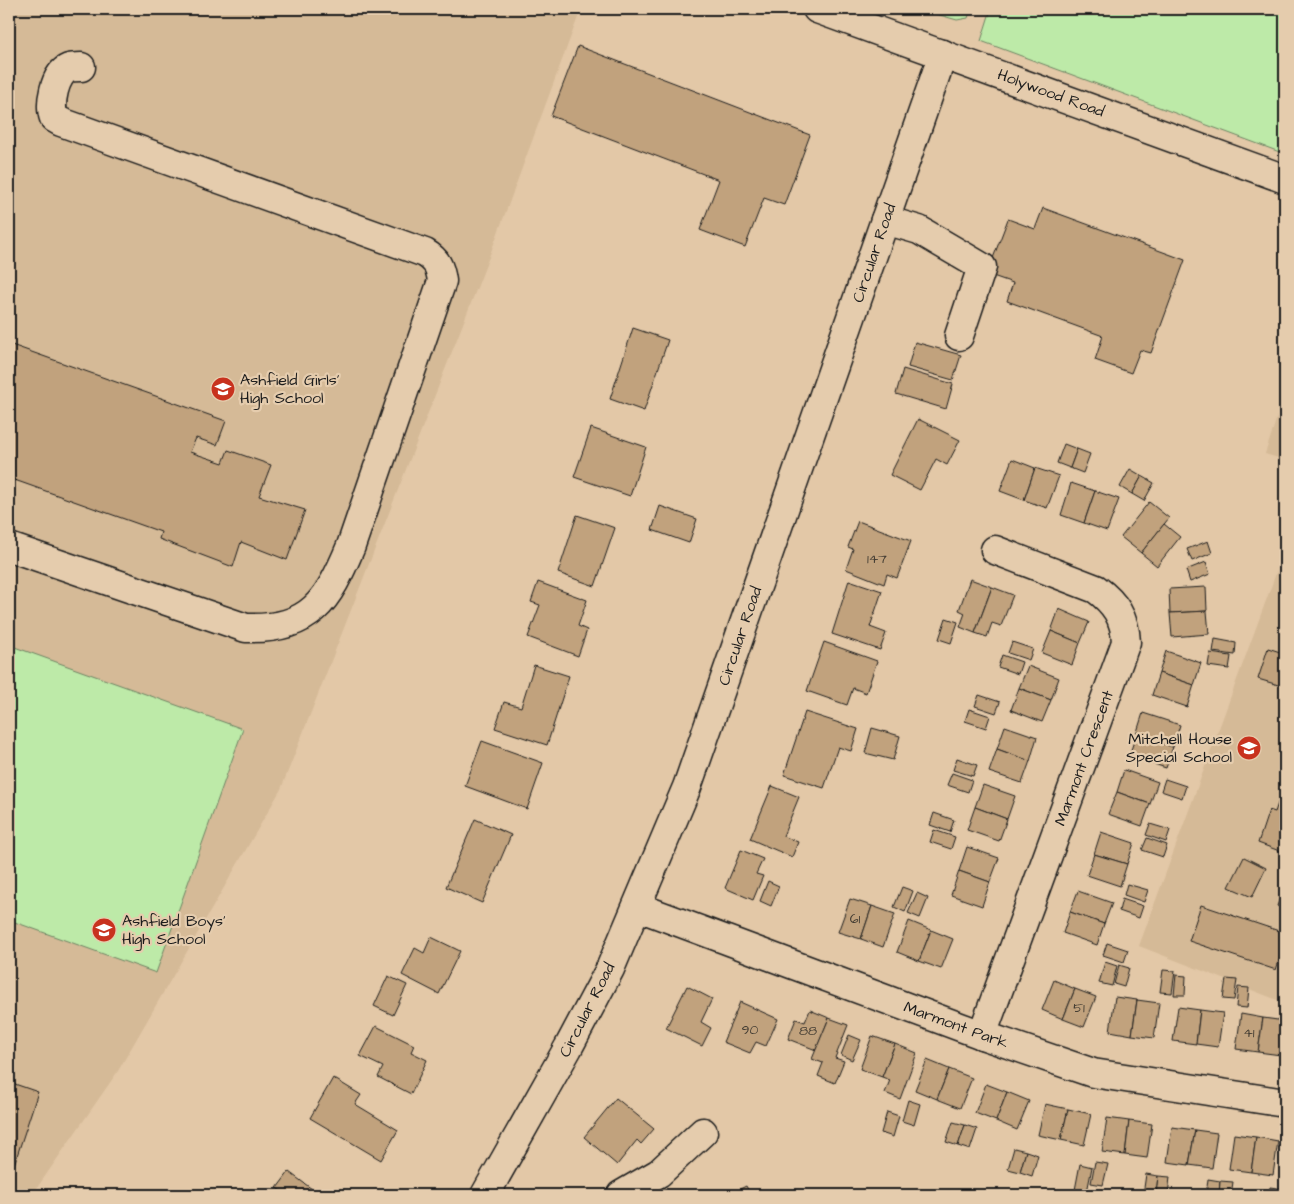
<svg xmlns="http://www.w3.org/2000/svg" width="1294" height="1204" viewBox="0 0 1294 1204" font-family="'Architects Daughter',sans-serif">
	<rect width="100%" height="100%" fill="#e3c8a7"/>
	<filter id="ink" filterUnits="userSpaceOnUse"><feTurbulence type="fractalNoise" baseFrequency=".02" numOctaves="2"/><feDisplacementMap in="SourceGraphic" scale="10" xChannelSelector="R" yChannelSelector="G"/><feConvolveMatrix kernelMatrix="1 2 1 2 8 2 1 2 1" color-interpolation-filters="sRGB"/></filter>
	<g filter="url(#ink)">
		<g fill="#d5ba97">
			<polygon points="9,9 581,9 489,257 281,789 118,1071 32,1195 9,1195"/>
			<polygon points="1285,393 1285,460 1265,454"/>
			<polygon points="1285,549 1285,1003 1139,946"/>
		</g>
		<g fill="#bdeaa8" stroke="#6c8362">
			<polygon points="919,9 971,9 968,18 957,20"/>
			<polygon points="991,9 1285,9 1285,154 981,41"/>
			<polygon points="9,645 243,729 156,973 9,920"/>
		</g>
		<g fill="#c1a27d" stroke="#1c1c1c">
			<polygon points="578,46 810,135 784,205 764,198 745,247 700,230 719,180 551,116"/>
			<polygon points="1043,208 1185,260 1151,353 1140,350 1131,373 1095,360 1103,336 1007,301 1013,283 987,274 1008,219 1035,229"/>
			<polygon points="633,328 668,340 644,411 610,399"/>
			<polygon points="915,342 961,355 953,380 908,367"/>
			<polygon points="9,344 226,421 217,445 196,438 190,452 223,463 228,450 271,465 259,496 305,510 287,560 241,542 233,567 159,539 161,532 9,478"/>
			<polygon points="903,369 953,384 946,409 896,394"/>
			<polygon points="918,419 960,440 947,465 936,459 920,490 890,475"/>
			<polygon points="591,428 646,447 630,496 574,477"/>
			<polygon points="1064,444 1077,449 1070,468 1057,463"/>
			<polygon points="1077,449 1090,454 1083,473 1070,468"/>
			<polygon points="1012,459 1035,468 1024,500 1000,491"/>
			<polygon points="1035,468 1059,476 1047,508 1024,500"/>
			<polygon points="1130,469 1142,476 1132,494 1120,487"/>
			<polygon points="1142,476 1154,483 1144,501 1132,494"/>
			<polygon points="1071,483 1095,491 1084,523 1061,515"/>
			<polygon points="1095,491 1119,499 1107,531 1084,523"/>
			<polygon points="1149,502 1169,518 1141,553 1121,537"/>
			<polygon points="660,506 697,519 689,543 652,530"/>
			<polygon points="577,515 615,528 595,586 558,573"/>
			<polygon points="858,521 911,541 897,578 887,574 884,584 846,569 853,549 848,547"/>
			<polygon points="1164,524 1180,537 1157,566 1141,553"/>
			<polygon points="1208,541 1212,553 1192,561 1187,549"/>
			<polygon points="1206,562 1210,574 1190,582 1186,570"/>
			<polygon points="970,579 992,587 975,633 960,627 965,613 959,610"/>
			<polygon points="849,580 882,591 870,627 886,633 880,650 832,634"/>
			<polygon points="538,582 587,600 578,626 587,630 578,656 528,637 540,605 531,602"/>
			<polygon points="992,587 1013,595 1001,626 992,623 987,637 975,633"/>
			<polygon points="1206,587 1207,611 1170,613 1169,589"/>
			<polygon points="1059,609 1089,622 1080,643 1051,631"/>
			<polygon points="1207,611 1209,634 1172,637 1170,613"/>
			<polygon points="946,618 958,622 951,643 939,639"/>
			<polygon points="1051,631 1080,643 1072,665 1042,653"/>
			<polygon points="1215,639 1236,643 1235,655 1213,652"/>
			<polygon points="824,642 877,661 866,693 853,688 847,705 807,691"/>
			<polygon points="1012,642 1033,649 1029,660 1008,653"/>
			<polygon points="1285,645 1285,687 1258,679 1268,648 1283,653"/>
			<polygon points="1166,651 1201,663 1194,685 1159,673"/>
			<polygon points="1210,653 1231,656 1229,669 1208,666"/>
			<polygon points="1002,655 1022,662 1018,674 998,667"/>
			<polygon points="534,665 569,676 547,745 495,728 504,702 521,707"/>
			<polygon points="1028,666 1059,678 1051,700 1019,688"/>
			<polygon points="1159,673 1194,685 1187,707 1152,695"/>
			<polygon points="1019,688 1051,700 1042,722 1011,710"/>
			<polygon points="979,695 1000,702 996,713 975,706"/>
			<polygon points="969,709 990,716 986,728 965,721"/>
			<polygon points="805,712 858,729 851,751 838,747 824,788 784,775"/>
			<polygon points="1143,713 1180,725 1173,747 1136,735"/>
			<polygon points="1005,726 1037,737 1030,761 997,749"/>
			<polygon points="872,728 900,736 893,760 865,753"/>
			<polygon points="1136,735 1173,747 1166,768 1129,756"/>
			<polygon points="482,741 543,763 527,809 465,786"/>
			<polygon points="997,749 1030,761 1022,783 989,772"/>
			<polygon points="957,758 977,765 973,776 953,770"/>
			<polygon points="1124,770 1158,782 1150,804 1117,792"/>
			<polygon points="952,773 972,780 968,792 947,785"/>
			<polygon points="1165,779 1186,786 1182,798 1161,791"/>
			<polygon points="1285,783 1285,853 1258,843 1269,810 1275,812"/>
			<polygon points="983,785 1015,796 1007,819 975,807"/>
			<polygon points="772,786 799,797 783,836 798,842 792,857 750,839"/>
			<polygon points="1117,792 1150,804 1142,826 1108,814"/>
			<polygon points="975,807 1007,819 999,841 967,830"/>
			<polygon points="934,813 954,820 950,832 930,825"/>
			<polygon points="475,819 511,835 482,903 446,887"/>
			<polygon points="1150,824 1170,830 1166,842 1146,835"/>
			<polygon points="934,830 955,837 951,849 930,842"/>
			<polygon points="1101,832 1134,843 1127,864 1094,854"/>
			<polygon points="1147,838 1167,845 1163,857 1142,850"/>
			<polygon points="967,847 999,858 990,882 959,871"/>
			<polygon points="741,850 763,859 756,874 763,876 753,900 725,888"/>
			<polygon points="1094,854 1127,864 1120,886 1087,875"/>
			<polygon points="1244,857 1266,868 1252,897 1229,887"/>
			<polygon points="959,871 990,882 982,906 951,895"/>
			<polygon points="768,881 779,886 771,906 760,901"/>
			<polygon points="1127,884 1148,890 1144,902 1124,895"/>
			<polygon points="1285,884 1285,909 1277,906"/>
			<polygon points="902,887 913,891 905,912 894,907"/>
			<polygon points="1078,891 1112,903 1104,924 1070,912"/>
			<polygon points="917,893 928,898 920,918 908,913"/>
			<polygon points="850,899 872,906 861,939 838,932"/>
			<polygon points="1122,899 1143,906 1139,918 1119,911"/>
			<polygon points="1201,905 1285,933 1285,942 1276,970 1189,941"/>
			<polygon points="872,906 895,914 883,947 861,939"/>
			<polygon points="1070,912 1104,924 1097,945 1063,933"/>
			<polygon points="909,921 931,930 919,961 897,952"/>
			<polygon points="931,930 953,939 941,969 919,961"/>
			<polygon points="431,937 460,951 439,994 402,975 415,948 424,953"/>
			<polygon points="1107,943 1128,950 1124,962 1103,955"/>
			<polygon points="1105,962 1117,966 1112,986 1099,983"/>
			<polygon points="1119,965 1129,968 1124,987 1114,984"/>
			<polygon points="1163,970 1175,971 1172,993 1160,992"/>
			<polygon points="1176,975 1186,976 1185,995 1174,995"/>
			<polygon points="388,976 407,985 393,1015 374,1006"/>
			<polygon points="1226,979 1237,980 1234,1000 1223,999"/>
			<polygon points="1054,980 1075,989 1063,1019 1042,1010"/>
			<polygon points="687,986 712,999 701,1022 711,1028 702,1046 666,1028"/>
			<polygon points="1238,987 1249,988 1247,1008 1236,1007"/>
			<polygon points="1075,989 1096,997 1084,1027 1063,1019"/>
			<polygon points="1115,997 1137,1000 1132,1035 1110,1031"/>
			<polygon points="1137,1000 1159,1003 1154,1038 1132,1035"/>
			<polygon points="740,1002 778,1019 766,1046 756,1042 750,1053 723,1042"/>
			<polygon points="1178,1007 1200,1010 1196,1044 1173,1041"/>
			<polygon points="810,1010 829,1018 816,1050 788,1039 796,1019 805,1022"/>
			<polygon points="1200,1010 1223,1013 1218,1047 1196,1044"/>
			<polygon points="1241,1014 1263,1018 1258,1052 1236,1049"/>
			<polygon points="829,1018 848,1025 835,1058 844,1061 835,1083 818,1076 823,1063 812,1059"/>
			<polygon points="1263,1018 1285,1021 1281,1055 1258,1052"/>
			<polygon points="376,1026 414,1045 411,1052 427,1060 411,1094 378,1077 383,1067 360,1056"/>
			<polygon points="849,1035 861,1040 852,1060 841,1055"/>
			<polygon points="872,1036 895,1044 882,1077 860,1069"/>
			<polygon points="895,1044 917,1053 900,1099 885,1093 890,1080 882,1077"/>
			<polygon points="927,1060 949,1069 937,1099 915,1090"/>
			<polygon points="949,1069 972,1078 960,1108 937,1099"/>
			<polygon points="333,1078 361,1095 355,1104 398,1130 381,1160 310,1118"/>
			<polygon points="9,1082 38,1092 9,1180"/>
			<polygon points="986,1084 1007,1092 996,1121 975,1113"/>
			<polygon points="1007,1092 1029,1101 1017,1130 996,1121"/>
			<polygon points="616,1098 654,1129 641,1144 637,1140 617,1165 584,1137"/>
			<polygon points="908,1100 920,1104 914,1125 902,1121"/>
			<polygon points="1045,1104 1068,1109 1061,1140 1038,1135"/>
			<polygon points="1068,1109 1091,1114 1084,1145 1061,1140"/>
			<polygon points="887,1112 899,1116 893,1137 881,1133"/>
			<polygon points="1107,1118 1129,1121 1125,1155 1102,1152"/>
			<polygon points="1129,1121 1152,1124 1147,1158 1125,1155"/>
			<polygon points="953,1122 965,1125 958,1146 946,1142"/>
			<polygon points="965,1125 977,1129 970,1150 958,1146"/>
			<polygon points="1172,1127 1195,1130 1189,1165 1167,1162"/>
			<polygon points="1195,1130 1217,1133 1212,1168 1189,1165"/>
			<polygon points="1234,1134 1256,1137 1251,1172 1229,1169"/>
			<polygon points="1256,1137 1278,1141 1273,1175 1251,1172"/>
			<polygon points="1014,1148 1026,1151 1020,1172 1008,1169"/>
			<polygon points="1026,1151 1038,1155 1032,1176 1020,1172"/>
			<polygon points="1095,1162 1108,1164 1103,1185 1091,1183"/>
			<polygon points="1080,1164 1092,1167 1087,1192 1075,1190"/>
			<polygon points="289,1172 320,1195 286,1195 277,1188"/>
			<polygon points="1146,1174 1158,1176 1156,1195 1143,1195"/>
			<polygon points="1158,1176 1170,1177 1168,1195 1156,1195"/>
			<polygon points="1208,1179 1220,1181 1219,1195 1206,1195"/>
			<polygon points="1220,1181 1233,1182 1231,1195 1219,1195"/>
			<polygon points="746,1186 751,1195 728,1195"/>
			<polygon points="1270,1187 1283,1189 1282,1195 1269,1195"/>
		</g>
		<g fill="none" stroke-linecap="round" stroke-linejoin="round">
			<defs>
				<g id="minor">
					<polyline points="885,220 919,230 982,267 959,336"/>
					<path d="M9 547 246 628C311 630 328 601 351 546L442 281C440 267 437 260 425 253L61 122 54 118C49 105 54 74 69 68 72 67 78 67 81 67"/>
					<polyline points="638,907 982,1035 1093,1073 1285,1103"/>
					<path d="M982 1035 1126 642C1125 618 1115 603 1096 589L995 550"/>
					<polyline points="485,1195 568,1048 610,969 687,787 943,54"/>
					<polyline points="621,1195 659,1173 703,1132"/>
				</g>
				<polyline id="major" points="817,9 1285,179"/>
			</defs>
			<use href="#minor" stroke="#1c1c1c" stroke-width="31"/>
			<use href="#major" stroke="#1c1c1c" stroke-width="31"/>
			<use href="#minor" stroke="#e5ccad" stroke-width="28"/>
			<use href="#major" stroke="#e5ccad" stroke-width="28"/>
		</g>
	</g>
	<defs>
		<symbol id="school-disc" viewBox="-11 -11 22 22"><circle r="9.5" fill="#c8321e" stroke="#e5ccad"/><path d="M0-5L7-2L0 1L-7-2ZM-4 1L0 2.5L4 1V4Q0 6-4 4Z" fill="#fff"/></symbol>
	</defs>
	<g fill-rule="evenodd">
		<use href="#school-disc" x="209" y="375" width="28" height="28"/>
		<use href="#school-disc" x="1235" y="734" width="28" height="28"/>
		<use href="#school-disc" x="90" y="916" width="28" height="28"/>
	</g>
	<g text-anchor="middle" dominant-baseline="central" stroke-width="4.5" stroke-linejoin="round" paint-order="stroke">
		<g font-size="14" fill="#453e34">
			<text x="877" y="559">147</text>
			<text x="855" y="919">61</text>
			<text x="1079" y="1008">51</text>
			<text x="750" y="1030">90</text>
			<text x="808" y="1031">88</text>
			<text x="1249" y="1033">41</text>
		</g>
		<g font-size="16" fill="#1c1c1c" stroke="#e5ccad">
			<text transform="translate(1051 93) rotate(20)">Holywood Road</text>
			<text transform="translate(874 253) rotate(-71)">Circular Road</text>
			<text transform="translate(740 636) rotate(-71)">Circular Road</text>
			<text transform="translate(1084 758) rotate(-70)">Marmont Crescent</text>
			<text transform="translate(587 1010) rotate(-63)">Circular Road</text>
			<text transform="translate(956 1025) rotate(20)">Marmont Park</text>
		</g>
		<g font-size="16" fill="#1c1c1c" stroke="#e5ccad" text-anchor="start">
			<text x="240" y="380">Ashfield Girls'<tspan x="240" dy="18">High School</tspan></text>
			<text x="1232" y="739" text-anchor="end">Mitchell House<tspan x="1232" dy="18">Special School</tspan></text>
			<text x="122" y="921">Ashfield Boys'<tspan x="122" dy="18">High School</tspan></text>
		</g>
	</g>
	<rect width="1294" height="1204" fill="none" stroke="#e5ccad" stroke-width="30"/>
	<rect x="15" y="15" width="1264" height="1174" fill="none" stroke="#1c1c1c" stroke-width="2" filter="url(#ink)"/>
</svg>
